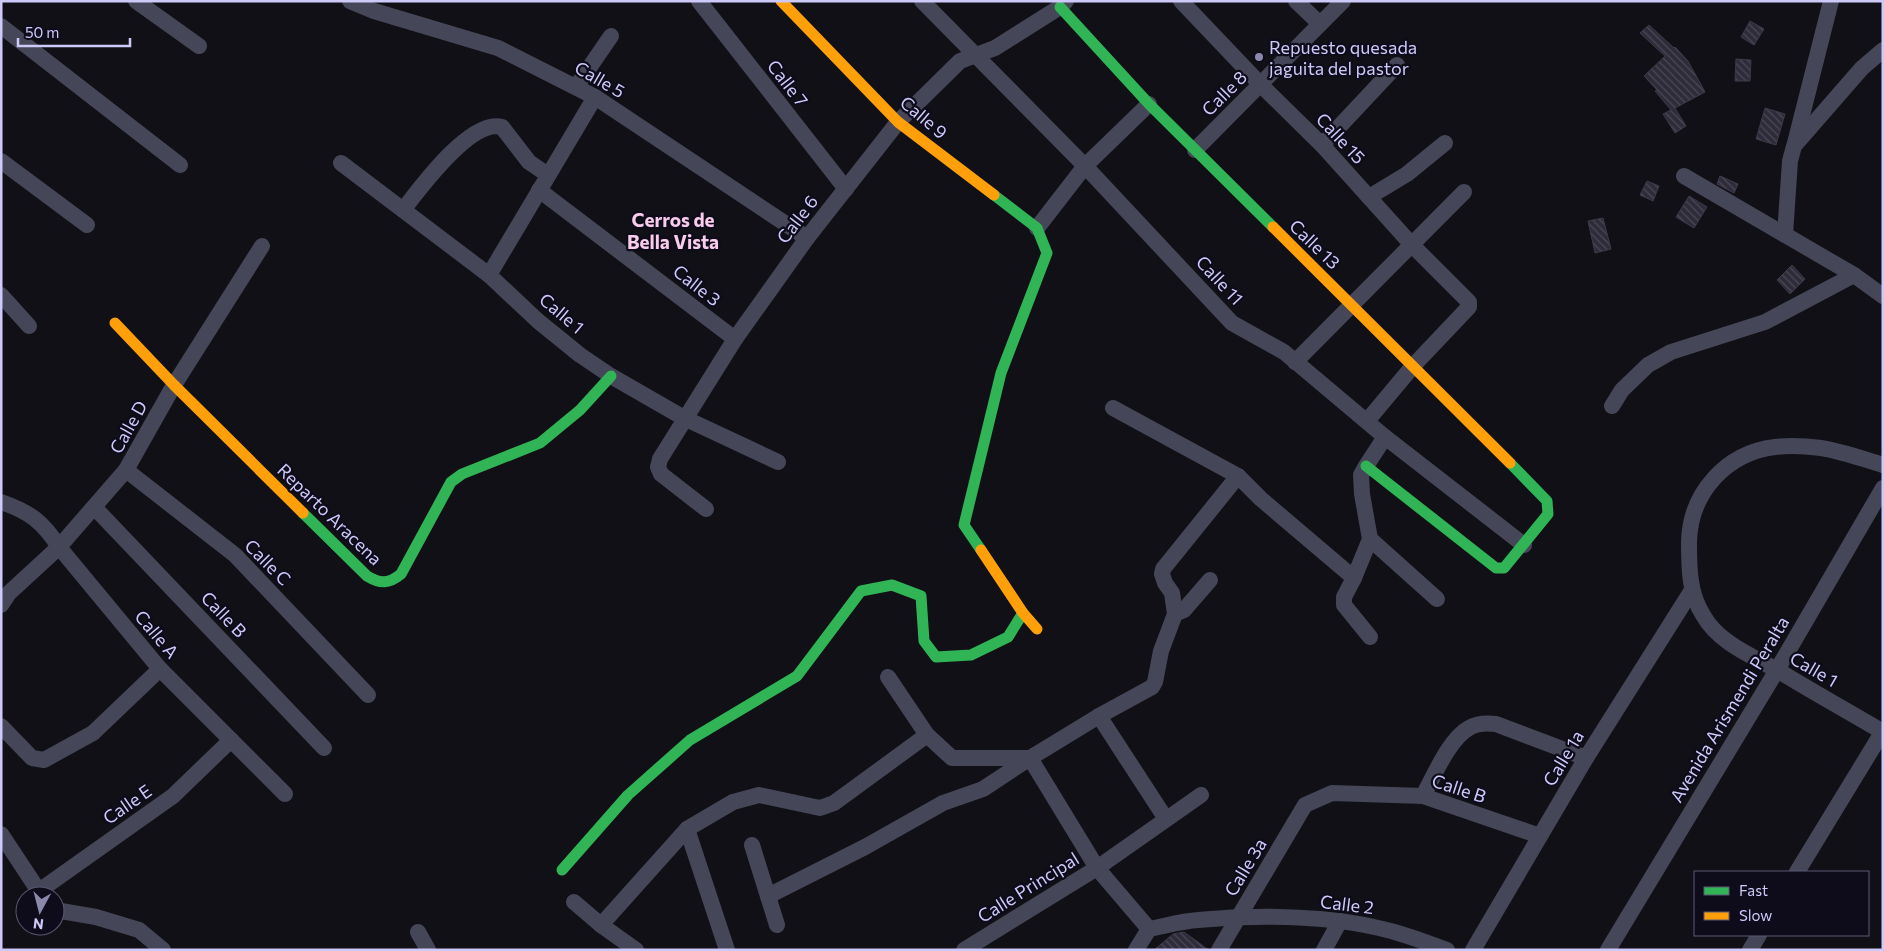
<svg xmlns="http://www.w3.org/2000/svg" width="1884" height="951" viewBox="0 0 1884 951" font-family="Commissioner,sans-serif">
	<defs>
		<pattern id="building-back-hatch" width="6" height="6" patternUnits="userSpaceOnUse" patternTransform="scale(1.25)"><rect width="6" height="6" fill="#2e2c39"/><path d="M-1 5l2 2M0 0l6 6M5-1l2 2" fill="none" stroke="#4b4957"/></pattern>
	</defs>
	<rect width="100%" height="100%" fill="#101016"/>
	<g fill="url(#building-back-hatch)" stroke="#3c3a4a">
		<polygon points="1750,21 1764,29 1754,45 1741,37"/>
		<polygon points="1649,25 1674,48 1675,47 1688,61 1705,92 1675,108 1686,126 1675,133 1663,114 1671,110 1655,91 1657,90 1644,76 1665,56 1640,33"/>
		<polygon points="1736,59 1751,60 1750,81 1735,81"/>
		<polygon points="1765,108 1785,114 1776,145 1756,139"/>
		<polygon points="1720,176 1738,184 1734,193 1717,184"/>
		<polygon points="1647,181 1659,186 1653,201 1640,195"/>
		<polygon points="1689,196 1707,207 1694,228 1676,217"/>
		<polygon points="1603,218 1611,249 1595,253 1588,221"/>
		<polygon points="1792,265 1805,279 1790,294 1777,280"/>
		<polygon points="1184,932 1209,950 1154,950 1173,934"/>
	</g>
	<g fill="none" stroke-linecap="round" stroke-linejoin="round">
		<g stroke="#454657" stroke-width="16">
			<polyline points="136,1 199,46"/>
			<polyline points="350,1 374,11 498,48 595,97 807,238"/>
			<polyline points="699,1 846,189"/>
			<polyline points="922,1 1085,166 1232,323 1284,352 1385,437 1524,545"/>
			<polyline points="1181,1 1261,85 1322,145 1412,245 1469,302 1469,307 1413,366 1367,421"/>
			<polyline points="1296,1 1320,24"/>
			<polyline points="1,26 180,165"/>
			<polyline points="576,87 611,36"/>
			<polyline points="1795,143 1831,1"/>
			<polyline points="1322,145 1397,65"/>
			<polyline points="1195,150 1343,1"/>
			<polyline points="1,161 87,225"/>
			<polyline points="341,163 489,275 538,321 580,355 611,376 684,418 778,462"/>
			<polyline points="1684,176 1854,275 1883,296"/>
			<polyline points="539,190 735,339"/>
			<polyline points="1369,197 1407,174 1445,143"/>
			<path d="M403 210C420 188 471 118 502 127L529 162 548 175"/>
			<polyline points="1037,228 1085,166 1149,104"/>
			<polyline points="1785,235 1790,161 1794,146 1862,68 1883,50"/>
			<polyline points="489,275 595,97"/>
			<polyline points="1,295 29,326"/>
			<polyline points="1295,362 1464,192"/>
			<polyline points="1612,406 1622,390 1648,365 1671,352 1765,322 1854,275"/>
			<polyline points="1113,408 1238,476 1261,499 1354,578 1370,539 1362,494 1361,475 1366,466 1385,437"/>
			<path d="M1883 465C1863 459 1841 451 1821 448 1806 446 1790 445 1775 447 1726 453 1690 493 1689 542 1689 568 1689 593 1703 615 1719 644 1755 657 1782 673 1815 693 1849 712 1883 732"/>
			<polyline points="126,470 235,555 368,695"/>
			<path d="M1 502C30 512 43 522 59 547L160 669 285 794"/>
			<polyline points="94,507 324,748"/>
			<polyline points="706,509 661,474 658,467 660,459 735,339 807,238 898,122 960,61 995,48 1060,7 1066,1"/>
			<polyline points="1370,539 1437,599"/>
			<polyline points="1354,578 1344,597 1344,605 1370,637"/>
			<polyline points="1,605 9,593 59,547 126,470 174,385 262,246"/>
			<polyline points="1175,614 1184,610 1210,580"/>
			<polyline points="888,677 927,735 952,758 1030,758 1099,716 1152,687 1155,682 1161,651 1175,614 1172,593 1165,583 1162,574 1163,569 1238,476"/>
			<polyline points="1099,716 1166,819"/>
			<polyline points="1,726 32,758 44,760 93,733 160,669"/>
			<path d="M1423 796C1434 776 1449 739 1469 728 1477 723 1487 723 1496 724L1586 758"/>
			<polyline points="687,829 727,950"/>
			<polyline points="1,834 42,896"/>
			<polyline points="752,845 777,925"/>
			<polyline points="1797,872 1883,731"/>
			<polyline points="39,891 173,796 231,740"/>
			<polyline points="768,896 865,847 943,803 983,789 1030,758 1097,868 1149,929"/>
			<polyline points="574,902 601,925 636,950"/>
			<polyline points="55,910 96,917 139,930 163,950"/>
			<polyline points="601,925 687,829 733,802 759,795 820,808 834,803 927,735"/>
			<polyline points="418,932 428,950"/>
			<polyline points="964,950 1097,868 1201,795"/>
			<path d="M1136 950 1149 929C1165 926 1182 921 1198 920 1252 915 1321 915 1374 927 1399 932 1423 941 1447 950"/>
			<polyline points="1219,950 1305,805 1332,793 1423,796 1540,836"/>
			<polyline points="1324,950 1340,921"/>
			<polyline points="1473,950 1586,758 1692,590"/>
			<polyline points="1608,950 1777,670 1883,488"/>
			<polyline points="1750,950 1759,935"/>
		</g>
		<g stroke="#30b455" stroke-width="11">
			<polyline points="1060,7 1149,104 1273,227"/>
			<polyline points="1366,466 1496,568 1504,568 1548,514 1547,501 1510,463"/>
			<path d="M303 513 367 576C380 584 389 584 401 574L451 482 462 474 540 443 580 410 611 376"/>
			<polyline points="981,550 964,525 1001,373 1047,253 1037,228 994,195"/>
			<polyline points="562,870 628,795 690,740 797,676 861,591 892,585 921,596 924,641 936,657 971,655 1008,637 1023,613"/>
		</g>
		<g stroke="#ff9f0a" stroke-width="11">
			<polyline points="781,1 898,122 994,195"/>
			<polyline points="1273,227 1510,463"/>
			<polyline points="115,323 174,385 303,513"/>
			<polyline points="981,550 1023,613 1037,629"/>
		</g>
	</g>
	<circle fill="#8b89aa" stroke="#0e0c1a" stroke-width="2" cx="1259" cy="57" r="5"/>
	<g text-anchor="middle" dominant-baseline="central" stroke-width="4.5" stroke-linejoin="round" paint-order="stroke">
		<g font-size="18" fill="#cdcafa" stroke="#0e0c1a" text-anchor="start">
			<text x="1269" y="47">Repuesto quesada<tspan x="1269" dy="21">jaguita del pastor</tspan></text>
		</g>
		<g font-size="18" fill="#cdcafa" stroke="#0e0c1a">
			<text transform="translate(600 79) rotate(30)">Calle 5</text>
			<text transform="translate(788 83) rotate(52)">Calle 7</text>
			<text transform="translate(1224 93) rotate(-45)">Calle 8</text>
			<text transform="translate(924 117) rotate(40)">Calle 9</text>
			<text transform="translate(1341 138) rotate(47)">Calle 15</text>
			<text transform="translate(797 219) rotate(-53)">Calle 6</text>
			<text transform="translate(1315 244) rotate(44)">Calle 13</text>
			<text transform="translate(1220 280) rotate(47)">Calle 11</text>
			<text transform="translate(697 285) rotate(38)">Calle 3</text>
			<text transform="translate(562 313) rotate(40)">Calle 1</text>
			<text transform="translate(128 427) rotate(-61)">Calle D</text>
			<text transform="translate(330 514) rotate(44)">Reparto Aracena</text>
			<text transform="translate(268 562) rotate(45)">Calle C</text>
			<text transform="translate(224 614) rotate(46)">Calle B</text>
			<text transform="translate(157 634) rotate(50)">Calle A</text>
			<text transform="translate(1814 669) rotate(30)">Calle 1</text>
			<text transform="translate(1729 709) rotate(-59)">Avenida Arismendi Peralta</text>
			<text transform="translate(1563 758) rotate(-59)">Calle 1a</text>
			<text transform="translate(1459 788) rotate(18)">Calle B</text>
			<text transform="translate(127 804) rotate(-35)">Calle E</text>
			<text transform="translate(1245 867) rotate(-59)">Calle 3a</text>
			<text transform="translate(1028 887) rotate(-32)">Calle Principal</text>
			<text transform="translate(1347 904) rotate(7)">Calle 2</text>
		</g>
		<g font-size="19" font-weight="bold" fill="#faccec" stroke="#0e0c1a">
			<text x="673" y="219">Cerros de<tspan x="673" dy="22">Bella Vista</tspan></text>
		</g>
	</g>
	<rect width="1884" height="951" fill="none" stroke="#cdcafa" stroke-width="5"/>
	<rect x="1694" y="871" width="175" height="65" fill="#0e0c1a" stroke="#5a5874"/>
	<rect x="1704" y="887" width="25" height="8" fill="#30b455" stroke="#5a5874"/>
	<text x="1739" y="896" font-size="15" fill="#cdcafa">Fast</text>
	<rect x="1704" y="912" width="25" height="8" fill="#ff9f0a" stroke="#5a5874"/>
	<text x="1739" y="921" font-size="15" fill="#cdcafa">Slow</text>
	<g transform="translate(40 911) rotate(187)"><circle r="24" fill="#0e0c1a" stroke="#5a5874"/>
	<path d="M0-4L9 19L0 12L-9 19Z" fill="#8b89aa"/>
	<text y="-8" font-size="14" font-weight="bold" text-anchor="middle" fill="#cdcafa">N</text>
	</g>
	<path d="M18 38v8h112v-8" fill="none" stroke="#cdcafa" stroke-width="2.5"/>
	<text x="25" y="38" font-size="15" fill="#cdcafa" stroke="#0e0c1a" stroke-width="4" paint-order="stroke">50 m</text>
</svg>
